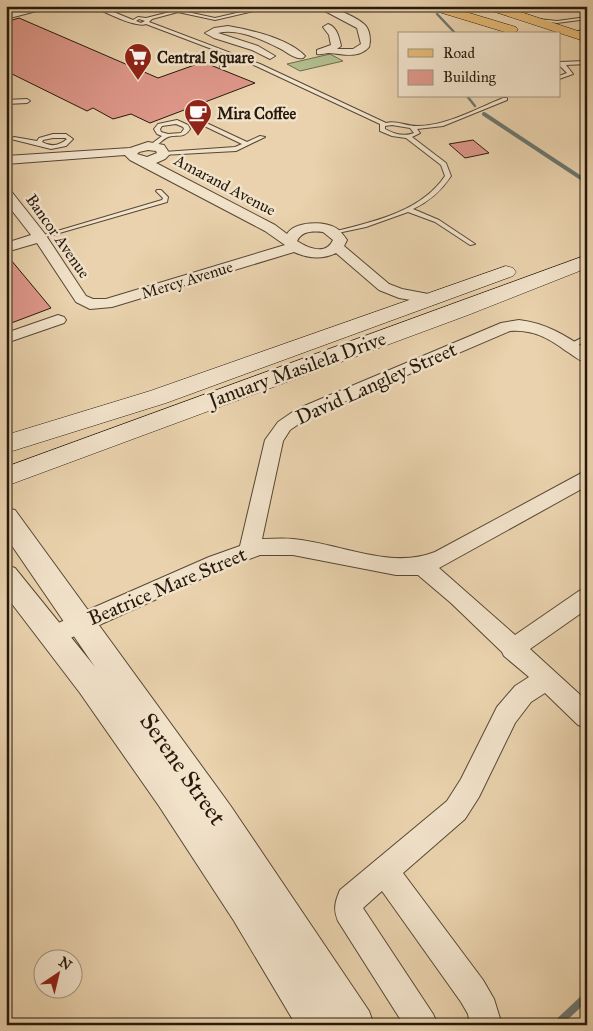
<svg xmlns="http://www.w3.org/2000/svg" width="593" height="1031" viewBox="0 0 593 1031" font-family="'IM FELL Great Primer',serif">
	<rect width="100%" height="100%" fill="#e9d2ad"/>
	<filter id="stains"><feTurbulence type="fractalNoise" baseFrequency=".004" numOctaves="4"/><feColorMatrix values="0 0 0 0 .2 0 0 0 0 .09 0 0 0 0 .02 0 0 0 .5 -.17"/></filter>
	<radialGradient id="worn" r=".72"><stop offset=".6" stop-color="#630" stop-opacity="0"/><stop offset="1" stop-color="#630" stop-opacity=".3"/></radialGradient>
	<polygon fill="#b2bd8d" stroke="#6c6b4c" points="330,54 343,61 300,71 287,64"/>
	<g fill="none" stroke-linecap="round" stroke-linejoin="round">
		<g stroke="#6c7770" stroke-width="2.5">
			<polyline points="437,14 456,34"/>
			<polyline points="467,96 475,106"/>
			<polyline points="484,114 486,115"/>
		</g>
		<polyline stroke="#6c7770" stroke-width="4" points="484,114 587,182"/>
		<polyline stroke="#6c7770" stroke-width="8" points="556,1025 587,996"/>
	</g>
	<g fill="#de978a" stroke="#26190c">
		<polygon points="19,18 158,78 203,62 255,83 150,123 131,114 113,119 93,108 87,111 6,71 6,22"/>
		<polygon points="473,140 489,153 465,158 449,144"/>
		<polygon points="6,254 51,308 6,325"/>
	</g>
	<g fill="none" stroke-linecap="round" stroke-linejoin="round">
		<defs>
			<g id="service">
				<path d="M93 6H99L133 20 138 17 146 18 178 10 215 18 267 6H276L215 20 178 12 152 19 149 22 260 64 386 123C396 120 406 126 417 126 446 126 476 109 503 98H507V100L443 126 417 129 420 133 412 137 446 163 451 176C441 191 430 201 413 209L439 220 475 244 470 245 435 222 408 212 366 227 333 234V232C372 222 421 212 445 176L441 165 406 138 392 136 380 131V124L256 66 230 56 231 62 224 68H220V66L226 61 225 54 146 24C136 28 104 12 93 6ZM139 19 145 21 141 23 136 21ZM392 125 410 128 414 133C404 137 394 134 385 129V126Z"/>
				<polygon points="587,17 587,19 557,23 536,20 538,19 557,21"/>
				<polygon points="587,29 587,31 572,34 570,33"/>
				<polygon points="587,61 587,64 566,65 573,74 559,79 559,76 567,73 559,65 559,62"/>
				<polygon points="6,100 27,99 30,101 27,103 6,104"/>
				<path d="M177 120 188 125 190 129C184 139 177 134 168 137 161 140 158 147 150 147V145L162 136 157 134 154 129 158 124ZM176 124 183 127 184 129 181 133 168 134 161 132 160 129 162 126Z"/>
				<polygon points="196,120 200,120 247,142 260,136 265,137 236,151 162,155 161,154 164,152 235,147 242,144 196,122"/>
				<path d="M53 134H66L73 139 66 146 51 149 11 139 14 137 37 141 39 138ZM53 138H65L67 139C59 146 51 147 42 142L43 140Z"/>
				<polygon points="157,190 161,190 168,197 167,202 42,238 37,237 162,200 163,198 156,191"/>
				<polygon points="587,335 587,340 573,348 567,348 566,346"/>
			</g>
			<g id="minor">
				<path d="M322 6C331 6 357 17 365 25 370 30 371 41 369 47 358 59 344 54 329 53 325 53 321 55 317 54V50L331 45 329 35 323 27 328 24C337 27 339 37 341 46L337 49H353L361 44 357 28 323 10Z"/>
				<path d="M228 26C251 30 289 39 305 56L303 58C295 60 286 51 279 48 261 39 237 28 218 33L258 46 275 56 270 59 252 50 214 38 205 33 214 28Z"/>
				<path d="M148 142 164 145 170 154 165 159 156 163 275 225 287 234C295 221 324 221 336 228 341 231 344 236 347 240L344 246 389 284 402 289 439 296 442 299 439 302 434 304 399 298 379 290 336 253C322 260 307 258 294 252L112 307 90 309 76 302 37 243 6 252V243L31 235 6 203V190L11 191 45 234 86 296 93 299H106L285 245 265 231 130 160 125 155 6 164V156L130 148ZM148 150 156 151 157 153 147 157 137 154 139 152ZM323 232 333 240C326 256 308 248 297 241 302 231 312 231 323 232Z"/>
				<polygon points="58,315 64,317 66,320 64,323 6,343 6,333"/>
				<path d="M519 320C545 323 565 335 587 350V363C579 361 573 355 566 351 549 338 532 329 510 331L309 417 290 430 283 441 262 539C272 539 283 538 293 539 339 543 390 570 435 552L587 470V486L439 568 515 635 579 591 587 588V609L530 649 587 701V728L578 725 545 693 531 702 515 723 479 797 465 819 403 873 483 980 494 999 502 1025H470L468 1014 461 1002 382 891 363 908 433 1014 438 1025H404L338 921C333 909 335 902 340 890L447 801 461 779 497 707 515 686 529 677 504 656 502 652 451 603 418 575H396L293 555H260L223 569 55 645 47 642 44 635 47 628 209 557 240 546 265 440 278 422 297 409 501 323Z"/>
			</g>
			<g id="tertiary">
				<polygon points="30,6 49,6 48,8 6,19 6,13"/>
				<polygon points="6,508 15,510 230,805 369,1011 374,1025 296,1025 234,921 159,806 80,693 6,596 6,565 15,568 95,667 6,537"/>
			</g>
			<g id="secondary">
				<polygon points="587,255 587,268 468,315 6,486 6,467"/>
				<polygon points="506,266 513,268 516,272 513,276 166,403 6,453 6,435 150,391"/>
			</g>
			<g id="primary">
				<polygon points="427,6 446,6 516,27 518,30 512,34 508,33 429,9"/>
				<polygon points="484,6 503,6 587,34 587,42 486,9"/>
			</g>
		</defs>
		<use href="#service" stroke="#574734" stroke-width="2"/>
		<use href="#minor" stroke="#574734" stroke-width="2"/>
		<use href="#tertiary" stroke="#574734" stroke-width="2"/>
		<use href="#secondary" stroke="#26190c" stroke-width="1"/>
		<use href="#primary" stroke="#26190c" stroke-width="1"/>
		<use href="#service" fill="#f1e2ca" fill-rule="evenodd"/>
		<use href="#minor" fill="#f1e2ca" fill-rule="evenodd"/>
		<use href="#tertiary" fill="#f1e2ca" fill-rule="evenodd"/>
		<use href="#secondary" fill="#f1e2ca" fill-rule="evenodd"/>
		<use href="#primary" fill="#e4b976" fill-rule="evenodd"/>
	</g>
	<defs>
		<symbol id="supermarket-pin" viewBox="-11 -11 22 30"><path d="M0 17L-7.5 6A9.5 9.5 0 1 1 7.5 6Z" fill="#8f2418" stroke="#f1e2ca"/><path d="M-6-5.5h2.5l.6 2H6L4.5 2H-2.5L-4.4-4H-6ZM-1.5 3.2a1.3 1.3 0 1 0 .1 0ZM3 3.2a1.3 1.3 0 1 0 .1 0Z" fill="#fff"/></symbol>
		<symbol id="cafe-pin" viewBox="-11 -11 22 30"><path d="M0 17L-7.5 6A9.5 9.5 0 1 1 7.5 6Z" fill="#8f2418" stroke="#f1e2ca"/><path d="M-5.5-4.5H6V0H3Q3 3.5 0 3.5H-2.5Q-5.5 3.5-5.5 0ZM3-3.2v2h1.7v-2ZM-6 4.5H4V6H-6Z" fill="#fff"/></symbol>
	</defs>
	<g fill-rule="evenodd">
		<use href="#supermarket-pin" x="122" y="41" width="32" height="43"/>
		<use href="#cafe-pin" x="182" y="97" width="32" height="43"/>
	</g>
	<g text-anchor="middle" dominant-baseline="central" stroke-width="5" stroke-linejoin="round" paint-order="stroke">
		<g font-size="16" font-weight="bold" fill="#26190c" stroke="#f1e2ca" text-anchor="start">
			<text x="157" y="57">Central Square</text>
			<text x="217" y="113">Mira Coffee</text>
		</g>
		<g font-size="16" fill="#26190c" stroke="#f1e2ca">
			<text transform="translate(225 185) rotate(28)">Amarand Avenue</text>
			<text transform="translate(58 236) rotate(55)">Bancor Avenue</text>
			<text transform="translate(187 280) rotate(-17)">Mercy Avenue</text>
		</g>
		<g font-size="20" fill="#26190c" stroke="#f1e2ca">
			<text transform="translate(297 369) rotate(-20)">January Masilela Drive</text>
			<text transform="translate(376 383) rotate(-24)">David Langley Street</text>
			<text transform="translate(167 586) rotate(-23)">Beatrice Mare Street</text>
		</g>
		<g font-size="24" fill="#26190c" stroke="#f1e2ca">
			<text transform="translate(183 769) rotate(55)">Serene Street</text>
		</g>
	</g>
	<rect width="593" height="1031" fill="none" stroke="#e9d2ad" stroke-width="25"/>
	<rect x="8" y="8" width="578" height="1016" fill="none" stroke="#26190c" stroke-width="2.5"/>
	<rect x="12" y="12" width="568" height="1006" fill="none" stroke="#26190c"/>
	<rect x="398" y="32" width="162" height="65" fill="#f1e2ca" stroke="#a0927e"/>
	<rect x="408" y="49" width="25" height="8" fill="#e4b976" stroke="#a0927e"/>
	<text x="443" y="58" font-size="15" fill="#26190c">Road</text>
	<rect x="408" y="70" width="25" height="15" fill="#de978a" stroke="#a0927e"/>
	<text x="443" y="82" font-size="15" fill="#26190c">Building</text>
	<g transform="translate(58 974) rotate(35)"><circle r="24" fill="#f1e2ca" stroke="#a0927e"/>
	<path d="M0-4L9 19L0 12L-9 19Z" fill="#8f2418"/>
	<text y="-8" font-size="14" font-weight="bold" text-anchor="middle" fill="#26190c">N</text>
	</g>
	<rect width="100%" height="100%" filter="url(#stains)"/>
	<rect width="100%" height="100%" fill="url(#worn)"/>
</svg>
